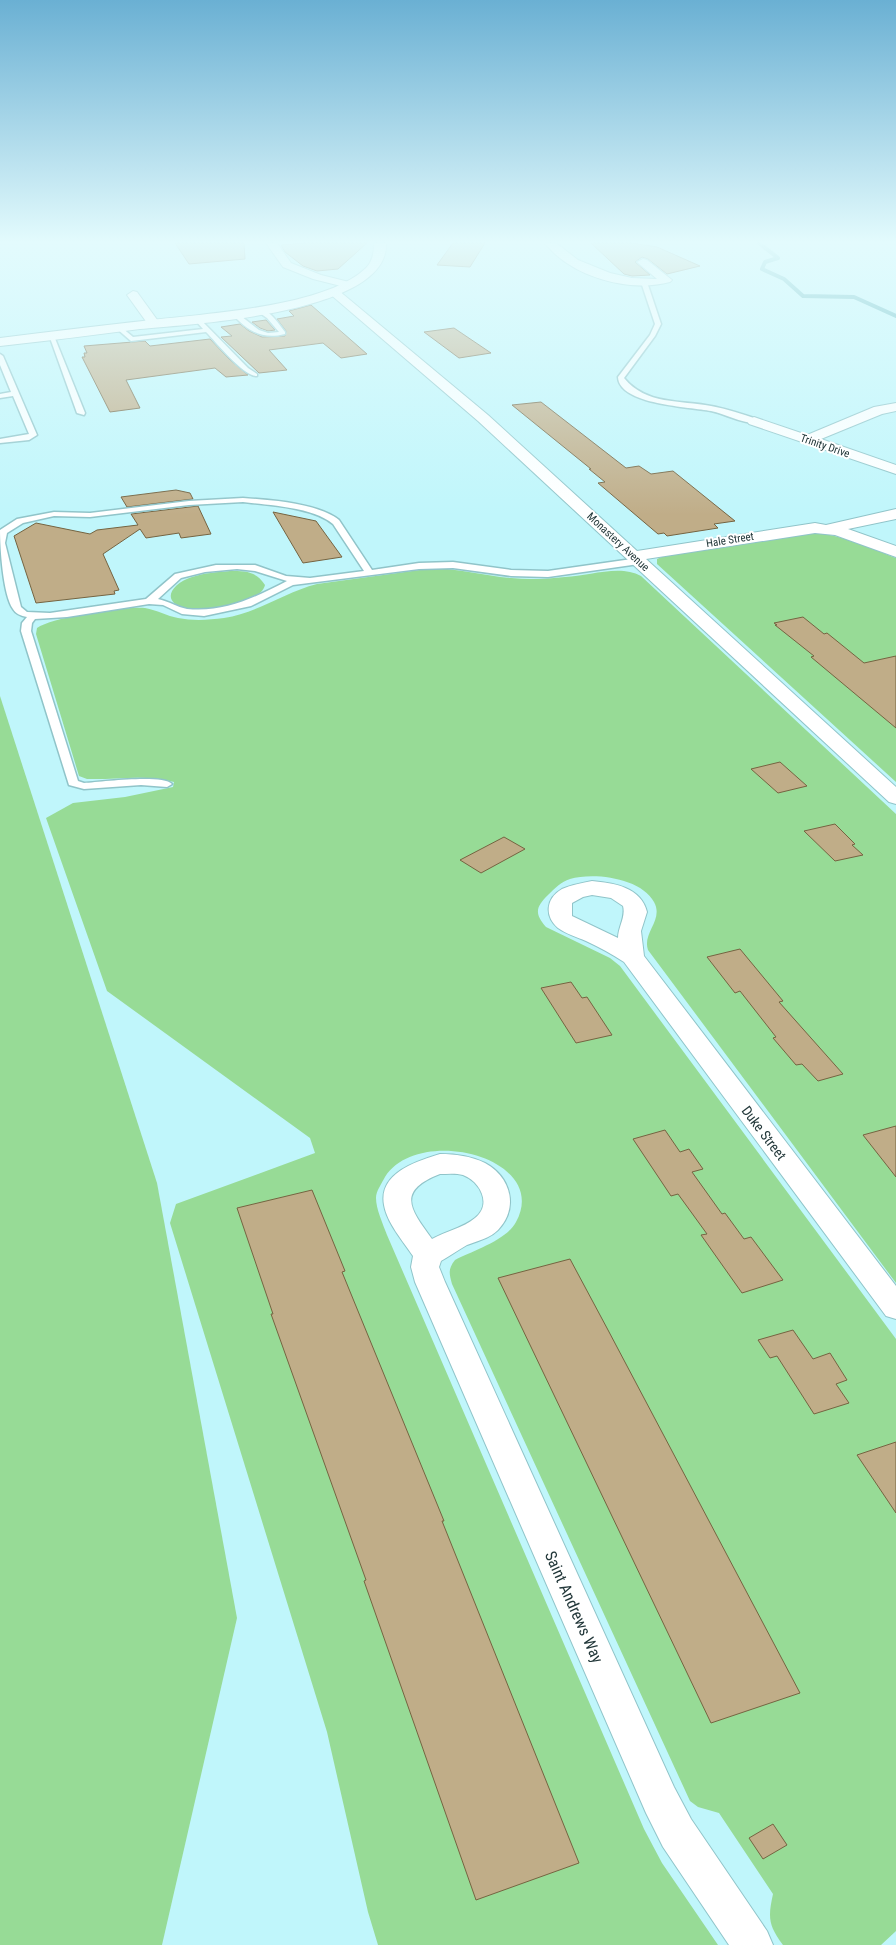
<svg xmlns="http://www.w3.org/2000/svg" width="896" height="1945" viewBox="0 0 896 1945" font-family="'Roboto Condensed',sans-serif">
	<rect width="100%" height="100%" fill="#c0f6fb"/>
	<g fill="#97db96">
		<path d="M808 533C839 533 868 547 896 558V782L657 564V559L664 556Z"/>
		<path d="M434 568C460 569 485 576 511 578 529 580 547 579 565 577 589 576 620 564 641 576L896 814V1283L648 950C642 933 664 920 654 902 641 878 594 872 570 879 561 882 555 888 548 895 536 907 534 913 546 927L610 958 620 966 896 1339V1931L881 1945H783C768 1925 768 1917 773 1894L719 1813 698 1807 690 1801 452 1284C449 1273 448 1269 455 1260 472 1251 507 1240 516 1222 551 1158 419 1124 385 1177 382 1183 376 1191 376 1198 376 1209 383 1224 387 1235L644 1829 662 1863 718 1945H378L368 1912 327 1732 170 1223 176 1204 315 1153 310 1138 107 991 46 818 73 803 125 797 173 787 174 782C145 774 116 780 87 779L79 776 36 634 37 628C53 617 124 606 145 608 157 610 167 616 178 618 193 621 209 620 224 618 258 613 285 592 317 584Z"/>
		<path d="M230 571C245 571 256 571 265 585 263 594 253 597 245 600 228 607 209 611 191 609 160 605 168 585 192 577 204 573 218 572 230 571Z"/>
		<polygon points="0,696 157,1183 237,1618 162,1945 0,1945"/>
	</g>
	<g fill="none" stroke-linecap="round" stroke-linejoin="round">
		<polyline stroke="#4dabb4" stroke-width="4" points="759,243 778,258 765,262 762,269 784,279 803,296 854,297 896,316"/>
	</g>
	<g fill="#c0ad88" stroke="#756441">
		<polygon points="175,243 244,243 245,259 189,264"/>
		<polygon points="305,243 367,243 338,269 317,271 303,266 285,252 281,245"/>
		<polygon points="453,243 485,243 470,267 437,265"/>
		<polygon points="591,243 632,243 657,247 700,266 667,274 648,259 642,257 635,262 650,275 632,276 624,274"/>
		<polygon points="311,305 367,354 341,358 323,343 269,350 287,370 259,373 221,337 232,336 221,327 240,324 249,331 262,337 285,336 286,331 277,319 294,316 289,311"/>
		<polygon points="266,320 275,330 268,331 260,328 252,322"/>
		<polygon points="454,328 491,353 459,358 424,332"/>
		<polygon points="210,339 229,359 248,375 226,377 215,368 126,380 140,408 110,412 82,357 85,357 84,353 87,353 84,346 145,341 150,346"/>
		<polygon points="541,402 626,468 639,466 651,474 673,471 735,521 714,524 718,528 667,536 664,533 658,534 598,483 605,482 589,469 591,469 512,405"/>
		<polygon points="176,490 190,493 193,499 127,507 121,497"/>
		<polygon points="198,506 211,534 181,538 179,533 146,538 140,529 103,554 119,590 114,591 115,594 36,603 14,536 36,523 90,534 97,530 138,525 131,514"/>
		<polygon points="273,512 316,521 342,557 303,563"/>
		<polygon points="803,617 824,634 827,633 864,663 896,656 896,728 811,657 814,656 775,625 777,625 774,623"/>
		<polygon points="780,762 807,786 778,793 751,769"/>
		<polygon points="835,824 855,844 852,845 863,855 835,861 804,831"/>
		<polygon points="504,837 525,849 481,873 460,860"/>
		<polygon points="740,949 783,1001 779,1002 843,1074 818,1081 802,1064 796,1065 773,1038 776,1037 740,991 735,993 707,957"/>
		<polygon points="571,982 582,998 587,997 612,1035 576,1043 541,988"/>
		<polygon points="896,1126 896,1177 863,1135"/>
		<polygon points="665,1130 680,1152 689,1149 703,1169 692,1172 722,1214 725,1213 744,1239 751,1237 783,1280 742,1293 701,1235 707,1234 678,1194 671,1196 633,1139"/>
		<polygon points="312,1190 345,1271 342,1272 444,1521 442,1521 579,1863 476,1900 364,1581 366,1580 271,1314 273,1314 237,1208"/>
		<polygon points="570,1259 608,1330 800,1693 711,1723 498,1278"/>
		<polygon points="793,1330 813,1359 830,1353 847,1380 836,1384 849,1403 814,1414 777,1356 770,1358 758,1340"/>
		<polygon points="896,1442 896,1513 857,1455"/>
		<polygon points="773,1824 787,1845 763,1859 749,1838"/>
	</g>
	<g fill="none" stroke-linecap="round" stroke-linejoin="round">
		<defs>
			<g id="lane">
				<path d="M645 283 648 285 661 324 655 336 624 378C646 405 680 400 711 406 727 409 742 414 757 419V423C743 424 725 414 711 411 691 407 619 405 618 377L650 335 655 324 642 285Z"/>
				<path d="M257 309C269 308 278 323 285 332V334C262 340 248 331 232 314L237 313 259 330 268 333 279 332 267 318 257 311Z"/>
				<path d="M195 318H199L248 368 257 374V376C244 377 216 342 206 332L131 341 116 328 121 327 133 337 203 329 195 320Z"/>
				<polygon points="49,335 54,336 85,413 84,415 77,413"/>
				<polygon points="0,354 3,356 37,435 29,440 0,443 0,439 29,434 13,396 0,398 0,394 11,392 0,365"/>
				<path d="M243 498C270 500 318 503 339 520L372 570 419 563 453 562 511 570 548 571 639 558 643 561 639 564 548 577 511 576 453 568 419 569 293 585 251 606 204 616 182 614 163 605 149 604 67 617 35 619 32 623 31 631 78 781 84 783C101 782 162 774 172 784L167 787 141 785 84 789 69 785 21 631 22 623 27 617C21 616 16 614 13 609 3 595 0 548 0 530L17 519 54 512 90 513 189 501ZM243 502C268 505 313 507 333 524L364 571 310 578 286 576 255 565H216L175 574 146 599 50 613 27 612 21 607 5 543 7 533 23 523 54 516 90 517 189 505ZM237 569 255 571 287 581C256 597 224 613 187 609 177 607 168 601 158 599L181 578 205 572Z"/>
			</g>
			<g id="street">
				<polygon points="266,243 277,243 291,263 321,275 353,283 355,285 349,288 313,279 283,267"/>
				<path d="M545 243H556L578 260 610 273 632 278 657 279 637 262 643 259 647 260 672 280 670 282C629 293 571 277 545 243Z"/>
				<polygon points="334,288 338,290 488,415 637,551 815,523 826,525 896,509 896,519 848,529 896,546 896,557 835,535 815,533 646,559 896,787 896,804 889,802 478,421 330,294 328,292"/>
				<polygon points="133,291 137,292 158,321 160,324 158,327 150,327 127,295"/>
				<polygon points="896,403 896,411 882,414 821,439 896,465 896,474 749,424 747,421 754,417 807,435 874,407"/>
				<path d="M592 881C614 883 641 887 647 912L641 931 644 956 896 1286V1319L886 1316 624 962C612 954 599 947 586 941 577 937 566 934 558 928 544 916 546 898 562 889 571 885 582 883 592 881ZM592 895 611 898 623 906C626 917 618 927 618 938L572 916V903L583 897Z"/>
				<path d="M440 1154C455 1154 471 1156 485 1163 511 1177 519 1208 498 1230 490 1238 478 1241 467 1245 458 1250 450 1256 441 1261L439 1267 445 1282 674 1787 691 1819 767 1931 773 1945H729L663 1847 646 1813 415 1282 411 1267 413 1256C403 1241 387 1223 384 1205 378 1173 417 1161 440 1154ZM440 1174C447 1174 456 1173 463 1175 481 1182 492 1205 475 1218 463 1228 446 1231 432 1239 410 1209 396 1191 440 1174Z"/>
			</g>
			<path id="secondary" d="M374 243H386C390 314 190 324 140 329 93 335 47 341 0 346V338C48 332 96 326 143 321 200 314 325 308 366 268 373 261 374 252 374 243Z"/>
		</defs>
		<use href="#lane" stroke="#90c4c9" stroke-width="3"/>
		<use href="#street" stroke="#90c4c9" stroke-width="2"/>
		<use href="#secondary" stroke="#90c4c9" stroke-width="2"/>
		<use href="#lane" fill="#fff" fill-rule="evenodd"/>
		<use href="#street" fill="#fff" fill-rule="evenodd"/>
		<use href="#secondary" fill="#fff" fill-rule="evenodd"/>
	</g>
	<linearGradient id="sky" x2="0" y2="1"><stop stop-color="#6ab0d3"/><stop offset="0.47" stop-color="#e3fbfd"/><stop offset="1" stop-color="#e3fbfd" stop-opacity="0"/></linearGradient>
	<rect width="896" height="515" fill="url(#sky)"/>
	<g text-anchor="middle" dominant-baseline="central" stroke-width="4" stroke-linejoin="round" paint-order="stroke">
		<g font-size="11" fill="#23383a" stroke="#fff">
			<text transform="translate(825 446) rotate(19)">Trinity Drive</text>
			<text transform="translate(730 540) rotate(-9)">Hale Street</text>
			<text transform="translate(618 542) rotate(43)">Monastery Avenue</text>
		</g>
		<g font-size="14" fill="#23383a" stroke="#fff">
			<text transform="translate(764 1133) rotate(53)">Duke Street</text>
		</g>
		<g font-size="16" fill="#23383a" stroke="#fff">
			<text transform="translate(574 1607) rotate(66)">Saint Andrews Way</text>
		</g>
	</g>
</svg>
